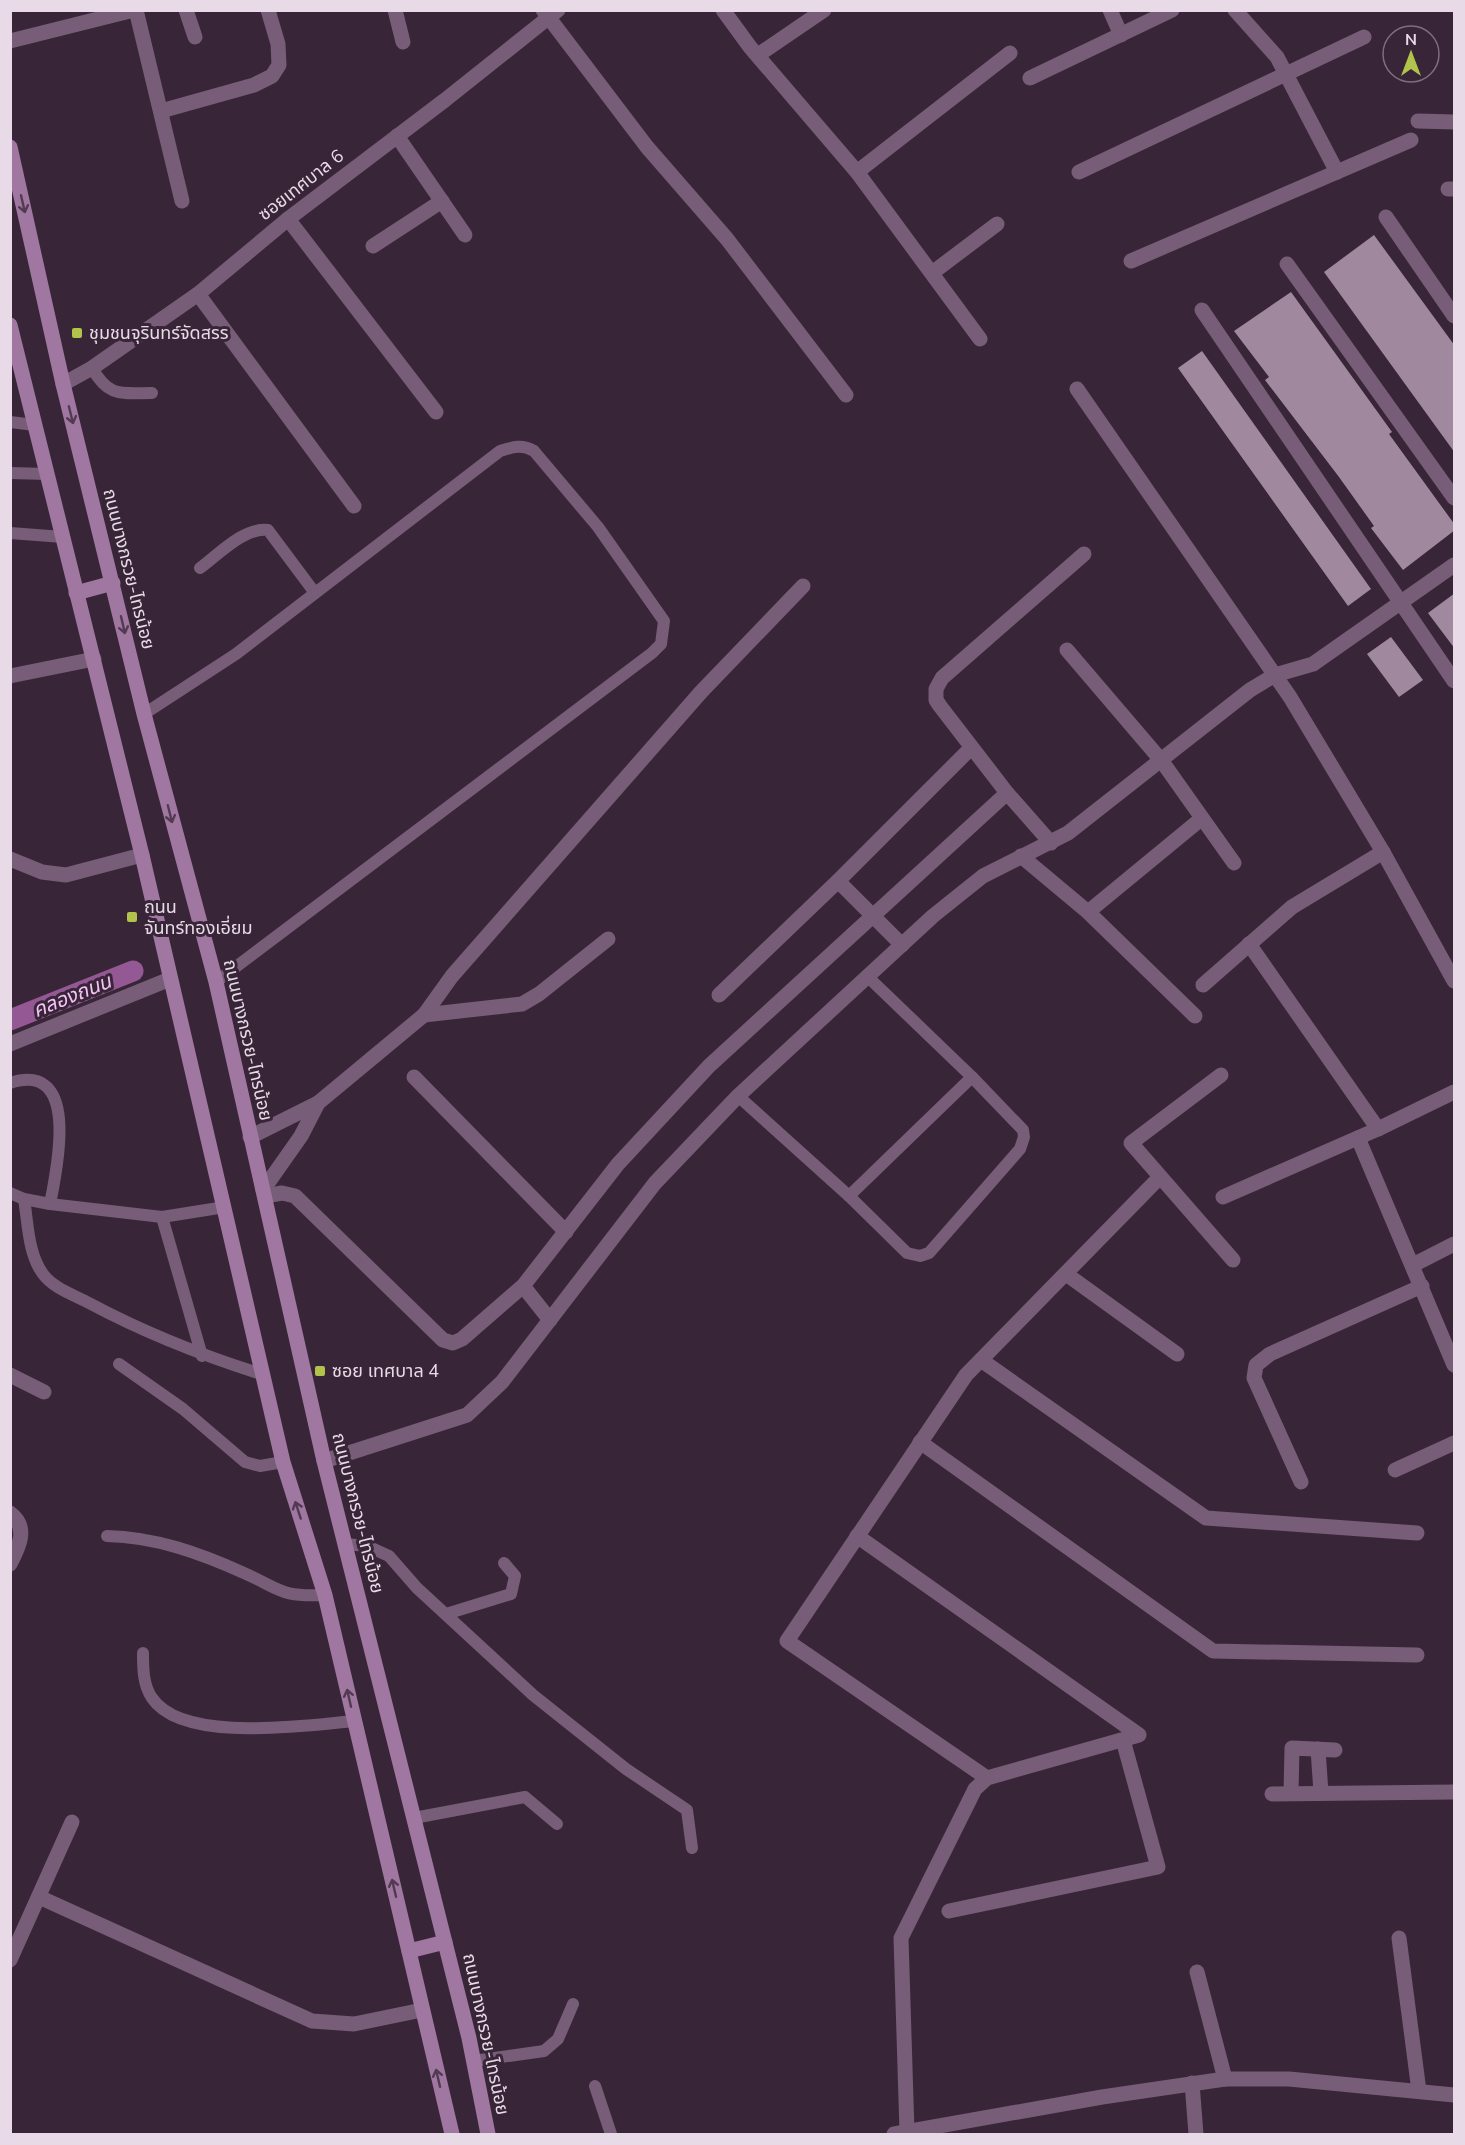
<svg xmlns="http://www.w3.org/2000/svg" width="1465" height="2145" viewBox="0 0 1465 2145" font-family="'Nunito Sans','Noto Sans Thai',sans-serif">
	<rect width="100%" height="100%" fill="#382538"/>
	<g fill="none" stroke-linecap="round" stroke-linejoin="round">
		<polyline stroke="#945995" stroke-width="21" points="10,1020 133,971"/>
	</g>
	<g fill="#a0899f">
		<polygon points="1374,235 1455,346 1455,453 1324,272"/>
		<polygon points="1291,292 1392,432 1389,434 1455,525 1455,530 1403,570 1371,528 1374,526 1339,477 1265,380 1269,377 1234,331"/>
		<polygon points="1202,351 1371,589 1348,606 1178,368"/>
		<polygon points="1455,593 1455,649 1428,613"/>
		<polygon points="1391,637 1423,680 1399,697 1367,654"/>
	</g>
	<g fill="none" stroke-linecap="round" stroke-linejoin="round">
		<g stroke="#775d77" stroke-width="12">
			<path d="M92 368C109 398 121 393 152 393"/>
			<polyline points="10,422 35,425"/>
			<polyline points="10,473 47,474"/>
			<polyline points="10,533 63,537"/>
			<path d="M200 568C219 554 244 527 268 530L315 593"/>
			<path d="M144 714 236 654 500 451C513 447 522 444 534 451L598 527 664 621 661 644 652 653 216 982"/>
			<path d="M10 1083C81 1060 57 1169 50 1204"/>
			<polyline points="738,1096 849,1196 907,1253 920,1256 929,1253 1020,1149 1024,1137 1023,1130 972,1077 868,977"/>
			<polyline points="10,1193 24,1199 50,1204 162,1217 225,1207"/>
			<polyline points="849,1196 972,1077"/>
			<path d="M24 1199C28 1223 28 1254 43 1274 53 1288 74 1295 89 1303 145 1333 201 1355 261 1374"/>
			<polyline points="162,1217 202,1356"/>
			<polyline points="119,1364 183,1409 245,1462 260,1466 283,1462"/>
			<path d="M107 1536C155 1537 200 1553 244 1573 282 1590 280 1597 325 1595"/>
			<polyline points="345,1544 367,1546 389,1556 417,1588 533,1695 626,1769 687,1810 692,1848"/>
			<polyline points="446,1614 511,1594 515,1576 504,1563"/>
			<path d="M143 1653C143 1668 143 1685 152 1698 183 1744 306 1725 355 1721"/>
			<polyline points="414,1818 525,1797 557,1824"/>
			<polyline points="473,2061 544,2051 558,2039 573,2004"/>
			<polyline points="595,2086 611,2134"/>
		</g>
		<g stroke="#775d77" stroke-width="15">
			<polyline points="136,10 182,201"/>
			<polyline points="186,10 195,37"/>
			<polyline points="395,10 403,42"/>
			<polyline points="543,10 647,147 727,239 846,395"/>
			<polyline points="723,10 750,47 857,172 980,339"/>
			<polyline points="1110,10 1121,35"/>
			<polyline points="1235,10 1277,57 1337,172"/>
			<polyline points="10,41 134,10"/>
			<polyline points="758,55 824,10"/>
			<polyline points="1030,78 1172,10"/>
			<polyline points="161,111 254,85 272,76 279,65 278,44 268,10"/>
			<polyline points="1418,121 1454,122"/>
			<polyline points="397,136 465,235"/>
			<polyline points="857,172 1010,53"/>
			<polyline points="1079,172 1364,37"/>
			<polyline points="1448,189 1454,189"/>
			<polyline points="1386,217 1454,316"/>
			<polyline points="288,219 436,412"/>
			<polyline points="373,246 442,201"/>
			<polyline points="1131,261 1411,140"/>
			<polyline points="1287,264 1454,498"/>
			<polyline points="932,273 997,224"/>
			<polyline points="198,294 354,506"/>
			<polyline points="1202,310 1454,681"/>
			<polyline points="63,384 92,368 198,294 288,219 445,100 558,10"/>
			<polyline points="1077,389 1290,697 1383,852 1454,981"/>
			<polyline points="1067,650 1161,760 1234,863"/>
			<polyline points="10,676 94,659"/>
			<polyline points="1051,843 1007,793 940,706 936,700 936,689 942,678 1084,554"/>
			<polyline points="1021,856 1088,912 1195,1016"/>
			<polyline points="10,859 42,872 66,875 142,855"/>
			<polyline points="838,881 902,945"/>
			<polyline points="1088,912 1201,819"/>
			<polyline points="1249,944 1378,1129"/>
			<polyline points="1203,985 1292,907 1383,852"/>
			<polyline points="719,995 838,881 971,748"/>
			<polyline points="424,1015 522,1004 539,994 608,939"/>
			<polyline points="1221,1075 1131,1143 1233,1260"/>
			<polyline points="414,1077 566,1232"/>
			<polyline points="250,1137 318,1103 424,1015 452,976 701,692 803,586"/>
			<polyline points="1358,1138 1454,1365"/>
			<polyline points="263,1190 301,1136 318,1103"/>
			<polyline points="265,1196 282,1193 295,1196 443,1340 453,1343 462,1339 523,1286 618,1164 709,1066 1007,793"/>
			<polyline points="1223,1197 1378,1129 1454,1092"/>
			<polyline points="1413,1265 1454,1244"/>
			<polyline points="1066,1274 1177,1354"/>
			<polyline points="523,1286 550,1320"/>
			<polyline points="981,1360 1206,1518 1417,1533"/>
			<polyline points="10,1375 44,1392"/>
			<polyline points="920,1442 1213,1651 1417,1655"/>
			<polyline points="324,1461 467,1415 502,1382 655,1183 738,1096 933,916 983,876 1068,833 1250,690 1275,675 1313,664 1454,565"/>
			<polyline points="1395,1470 1454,1443"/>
			<polyline points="1301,1482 1254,1378 1256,1365 1270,1354 1422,1286"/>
			<path d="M10 1513C29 1527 19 1547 10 1564"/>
			<polyline points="857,1536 1139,1735 987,1778 975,1789 901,1938 907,2132"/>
			<polyline points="1318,1749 1321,1793"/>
			<polyline points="987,1778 787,1641 966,1375 1160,1177"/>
			<polyline points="1291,1793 1292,1748 1335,1750"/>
			<polyline points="1272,1794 1454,1792"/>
			<polyline points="39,1897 312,2021 354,2024 422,2010"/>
			<polyline points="949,1911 1158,1867 1123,1740"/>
			<polyline points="1399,1938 1419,2091"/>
			<polyline points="10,1960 72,1822"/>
			<polyline points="1197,1972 1225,2079"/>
			<polyline points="1192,2083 1196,2134"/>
			<polyline points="894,2134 1102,2097 1225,2079 1289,2079 1454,2095"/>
		</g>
		<polyline stroke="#775d77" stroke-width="15" points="10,1044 170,979"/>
		<g stroke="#a077a0" stroke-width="15">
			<polyline points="10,147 63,384 144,714 216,982 324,1461 469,2038 488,2134"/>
			<polyline points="10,325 142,855 283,1462 325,1595 452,2134"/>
			<polyline points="76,593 113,583"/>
			<polyline points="409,1951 445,1942"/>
		</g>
	</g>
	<defs><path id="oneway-shaft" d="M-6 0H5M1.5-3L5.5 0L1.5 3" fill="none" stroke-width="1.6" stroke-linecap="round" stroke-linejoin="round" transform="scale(1.5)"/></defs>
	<g stroke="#523a52">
		<use href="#oneway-shaft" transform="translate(23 204) rotate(77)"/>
		<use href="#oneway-shaft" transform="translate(71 415) rotate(76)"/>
		<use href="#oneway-shaft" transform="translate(123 625) rotate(77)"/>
		<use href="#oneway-shaft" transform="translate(170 814) rotate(76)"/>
		<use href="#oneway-shaft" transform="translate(298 1510) rotate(-108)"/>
		<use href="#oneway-shaft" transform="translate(349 1698) rotate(-103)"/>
		<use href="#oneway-shaft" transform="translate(394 1888) rotate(-103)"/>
		<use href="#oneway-shaft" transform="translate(438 2078) rotate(-103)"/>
	</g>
	<g fill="#b2c34c" stroke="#382538" stroke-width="2">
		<rect x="71" y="327" width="12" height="12" rx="3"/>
		<rect x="126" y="911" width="12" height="12" rx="3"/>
		<rect x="314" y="1365" width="12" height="12" rx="3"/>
	</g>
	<g text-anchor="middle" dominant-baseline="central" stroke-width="6" stroke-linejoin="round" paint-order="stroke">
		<g font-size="18" fill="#e8dbe7" stroke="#382538">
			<text transform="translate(301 185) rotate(-38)">ซอยเทศบาล 6</text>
			<text transform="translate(129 569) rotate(76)">ถนนบางกรวย-ไทรน้อย</text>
			<text transform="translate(248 1040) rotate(77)">ถนนบางกรวย-ไทรน้อย</text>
			<text transform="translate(358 1513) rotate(76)">ถนนบางกรวย-ไทรน้อย</text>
			<text transform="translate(486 2034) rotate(78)">ถนนบางกรวย-ไทรน้อย</text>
		</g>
		<g font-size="18" fill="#e8dbe7" stroke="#382538" text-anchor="start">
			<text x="89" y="333">ชุมชนจุรินทร์จัดสรร</text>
			<text x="144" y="907">ถนน<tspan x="144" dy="21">จันทร์ทองเอี่ยม</tspan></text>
			<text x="332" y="1371">ซอย เทศบาล 4</text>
		</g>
		<g font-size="20" font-style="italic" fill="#f6c4f6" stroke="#382538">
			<text transform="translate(72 996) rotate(-22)">คลองถนน</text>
		</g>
	</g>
	<rect width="1465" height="2145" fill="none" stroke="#e8dbe7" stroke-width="24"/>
	<g transform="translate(1411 54)"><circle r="28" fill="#382538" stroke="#7e6e7e" stroke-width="1.5"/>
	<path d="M0-4.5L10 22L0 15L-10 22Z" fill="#b2c34c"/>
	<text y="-9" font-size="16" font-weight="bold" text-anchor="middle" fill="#e8dbe7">N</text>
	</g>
</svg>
